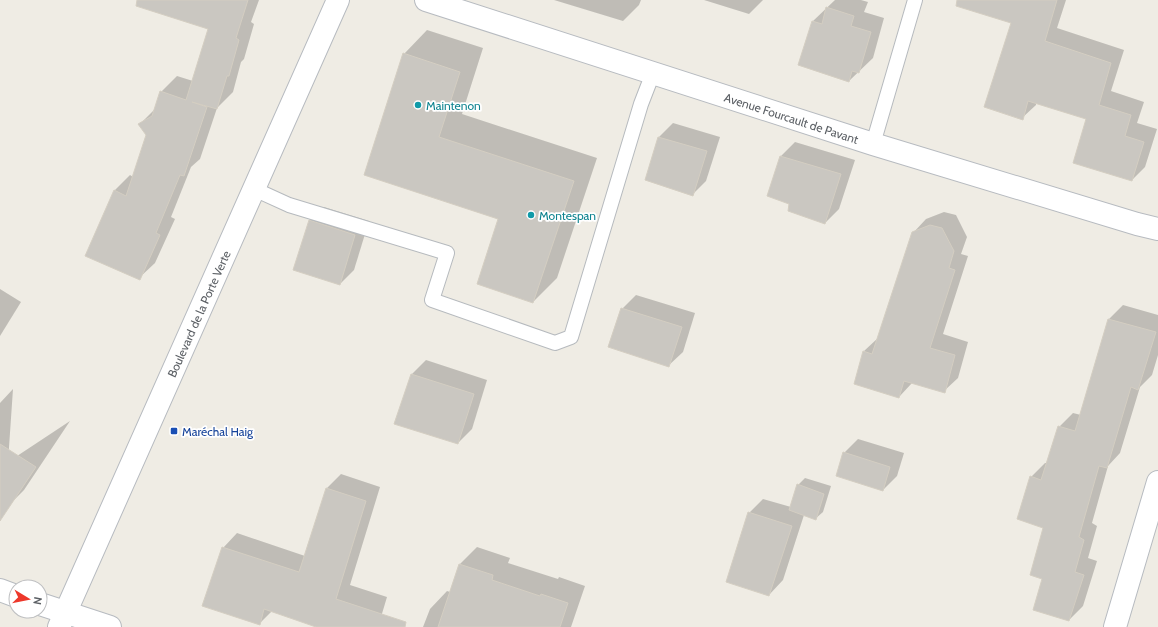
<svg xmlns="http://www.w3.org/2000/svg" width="1158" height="627" viewBox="0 0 1158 627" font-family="Cabin,sans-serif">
	<rect width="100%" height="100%" fill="#efece4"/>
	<g fill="#0003">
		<polygon points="141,0 259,0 251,22 254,24 244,59 241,62 233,92 217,108 200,159 191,167 171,217 175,219 155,263 139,278 114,191 130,175 133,177 147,135 140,124 156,108 161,92 177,76 193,81 209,28"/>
		<polygon points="554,0 641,0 639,5 623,21"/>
		<polygon points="704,0 763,0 749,14"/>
		<polygon points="835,0 861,0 868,2 864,12 884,18 873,58 849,81 813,21"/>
		<polygon points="978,0 1066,0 1057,28 1124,50 1111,91 1144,102 1137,123 1157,129 1145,167 1132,180 1087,118 1036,103 1036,105 1022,118 1012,22"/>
		<polygon points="427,30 483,48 462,114 597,158 557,278 533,302 499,218 365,175 404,54"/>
		<polygon points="673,123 720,137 706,181 692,195 659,137"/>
		<polygon points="795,142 855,160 839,209 825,223 791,204 769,196 781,156"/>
		<polygon points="324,207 369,221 354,270 340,284 310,221"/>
		<polygon points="944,212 956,215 967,237 961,254 968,256 943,334 968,342 958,378 944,391 912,383 899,397 864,351 878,338 913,233 926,219"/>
		<polygon points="0,289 21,302 0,336"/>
		<polygon points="636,295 695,313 683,352 668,366 622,309"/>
		<polygon points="1123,305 1158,315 1158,355 1152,375 1140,387 1120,453 1108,466 1092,523 1097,526 1088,558 1097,561 1083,606 1069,620 1043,578 1044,527 1031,477 1045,463 1047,463 1059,427 1073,413 1081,415 1109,319"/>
		<polygon points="426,360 487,380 472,429 458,443 396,423 412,374"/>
		<polygon points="13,389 8,462 70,421 24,490 10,504 0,497 0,403"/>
		<polygon points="858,439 904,453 897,476 883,490 844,453"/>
		<polygon points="341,474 380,487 350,585 387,597 378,627 320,627 272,611 259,624 223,548 237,533 305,556 327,488"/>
		<polygon points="805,478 831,486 823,512 815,519 804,515 783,580 769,595 749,513 763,499 791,507 798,485"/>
		<polygon points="477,547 510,558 508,563 558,579 559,577 585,586 571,627 423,627 430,609 447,591 450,592 460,564"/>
	</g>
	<g fill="#cac7c1" stroke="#d4cec2">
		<polygon points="137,0 248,0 236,38 239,40 229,76 227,76 217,109 192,102 207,107 184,176 180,175 156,233 160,235 140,280 85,256 114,190 126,196 146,135 138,124 152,116 160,91 186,100 208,29 136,6"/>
		<polygon points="957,0 1057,0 1045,41 1111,63 1099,105 1131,115 1125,136 1144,142 1132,181 1073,163 1086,119 1028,101 1023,120 984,107 1011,23 956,6"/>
		<polygon points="826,7 854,16 851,26 871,32 859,73 852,71 849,82 798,65 812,21 822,24"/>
		<polygon points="403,53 460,72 439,137 574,181 533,303 477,284 498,219 364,175"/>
		<polygon points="658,137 707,151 693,196 645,180"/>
		<polygon points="780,156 841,174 825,224 788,211 789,204 767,196"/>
		<polygon points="309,220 355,235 340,285 293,270"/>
		<polygon points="930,225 942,228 954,251 949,268 955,270 930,348 955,355 945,393 904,381 899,398 854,384 863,351 872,354 912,232"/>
		<polygon points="621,308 682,327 669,367 608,347"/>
		<polygon points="1108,319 1156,332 1138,390 1131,387 1107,468 1099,466 1079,537 1084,540 1075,572 1084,575 1069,621 1033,610 1042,579 1030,575 1043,528 1017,519 1030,476 1041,480 1058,426 1075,431"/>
		<polygon points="411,374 474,394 458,444 394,424"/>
		<polygon points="0,444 36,467 0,521"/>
		<polygon points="843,452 890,467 883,491 836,476"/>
		<polygon points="797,484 824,494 816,520 789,510"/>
		<polygon points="326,488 366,501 336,599 406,622 405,627 316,627 264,609 260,625 202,606 222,547 299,572"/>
		<polygon points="748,512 792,526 769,596 726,582"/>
		<polygon points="459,564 493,575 492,580 540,596 541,594 568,603 560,627 438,627"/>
	</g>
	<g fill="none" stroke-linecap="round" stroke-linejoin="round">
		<defs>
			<g id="lane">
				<polyline points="873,144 915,0"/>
				<polyline points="254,189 289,205 447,253 432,300 555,343 571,337 641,104 653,73"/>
			</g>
			<g id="secondary">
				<path id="s1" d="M426 0 873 144 1137 224 1158 229"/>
				<polyline points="0,590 16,596"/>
				<polyline points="40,604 110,627"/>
				<path id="s2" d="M59 627 338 0"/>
				<polyline points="1115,627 1158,482"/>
			</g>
		</defs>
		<use href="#lane" stroke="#b6babe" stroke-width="16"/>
		<use href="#secondary" stroke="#b7bbc0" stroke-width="24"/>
		<use href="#lane" stroke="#fff" stroke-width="14"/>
		<use href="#secondary" stroke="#fff" stroke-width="22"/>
	</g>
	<g fill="#0f9aa8" stroke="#fff" stroke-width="1.5">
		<circle cx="418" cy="105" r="4"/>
		<circle cx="531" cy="215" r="4"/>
	</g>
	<rect fill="#1a4fb4" stroke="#fff" stroke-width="1.5" x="170" y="427" width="8" height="8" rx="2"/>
	<g text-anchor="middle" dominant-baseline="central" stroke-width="3.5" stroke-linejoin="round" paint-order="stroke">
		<g font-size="12" fill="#0d838f" stroke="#fff" text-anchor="start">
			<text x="426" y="105">Maintenon</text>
			<text x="539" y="215">Montespan</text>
		</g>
		<g font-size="12" fill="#5c6065" stroke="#fff">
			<text stroke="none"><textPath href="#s1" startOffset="384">Avenue Fourcault de Pavant</textPath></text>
			<text stroke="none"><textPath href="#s2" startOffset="343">Boulevard de la Porte Verte</textPath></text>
		</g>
		<g font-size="12" fill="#164399" stroke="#fff" text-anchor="start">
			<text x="182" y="431">Maréchal Haig</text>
		</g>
	</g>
	<g transform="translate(28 599) rotate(100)"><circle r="19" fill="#ffffff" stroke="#bebfc1"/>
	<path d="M0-3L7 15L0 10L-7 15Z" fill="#ed382b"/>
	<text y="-6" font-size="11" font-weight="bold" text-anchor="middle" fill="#5c6065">N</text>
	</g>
</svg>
